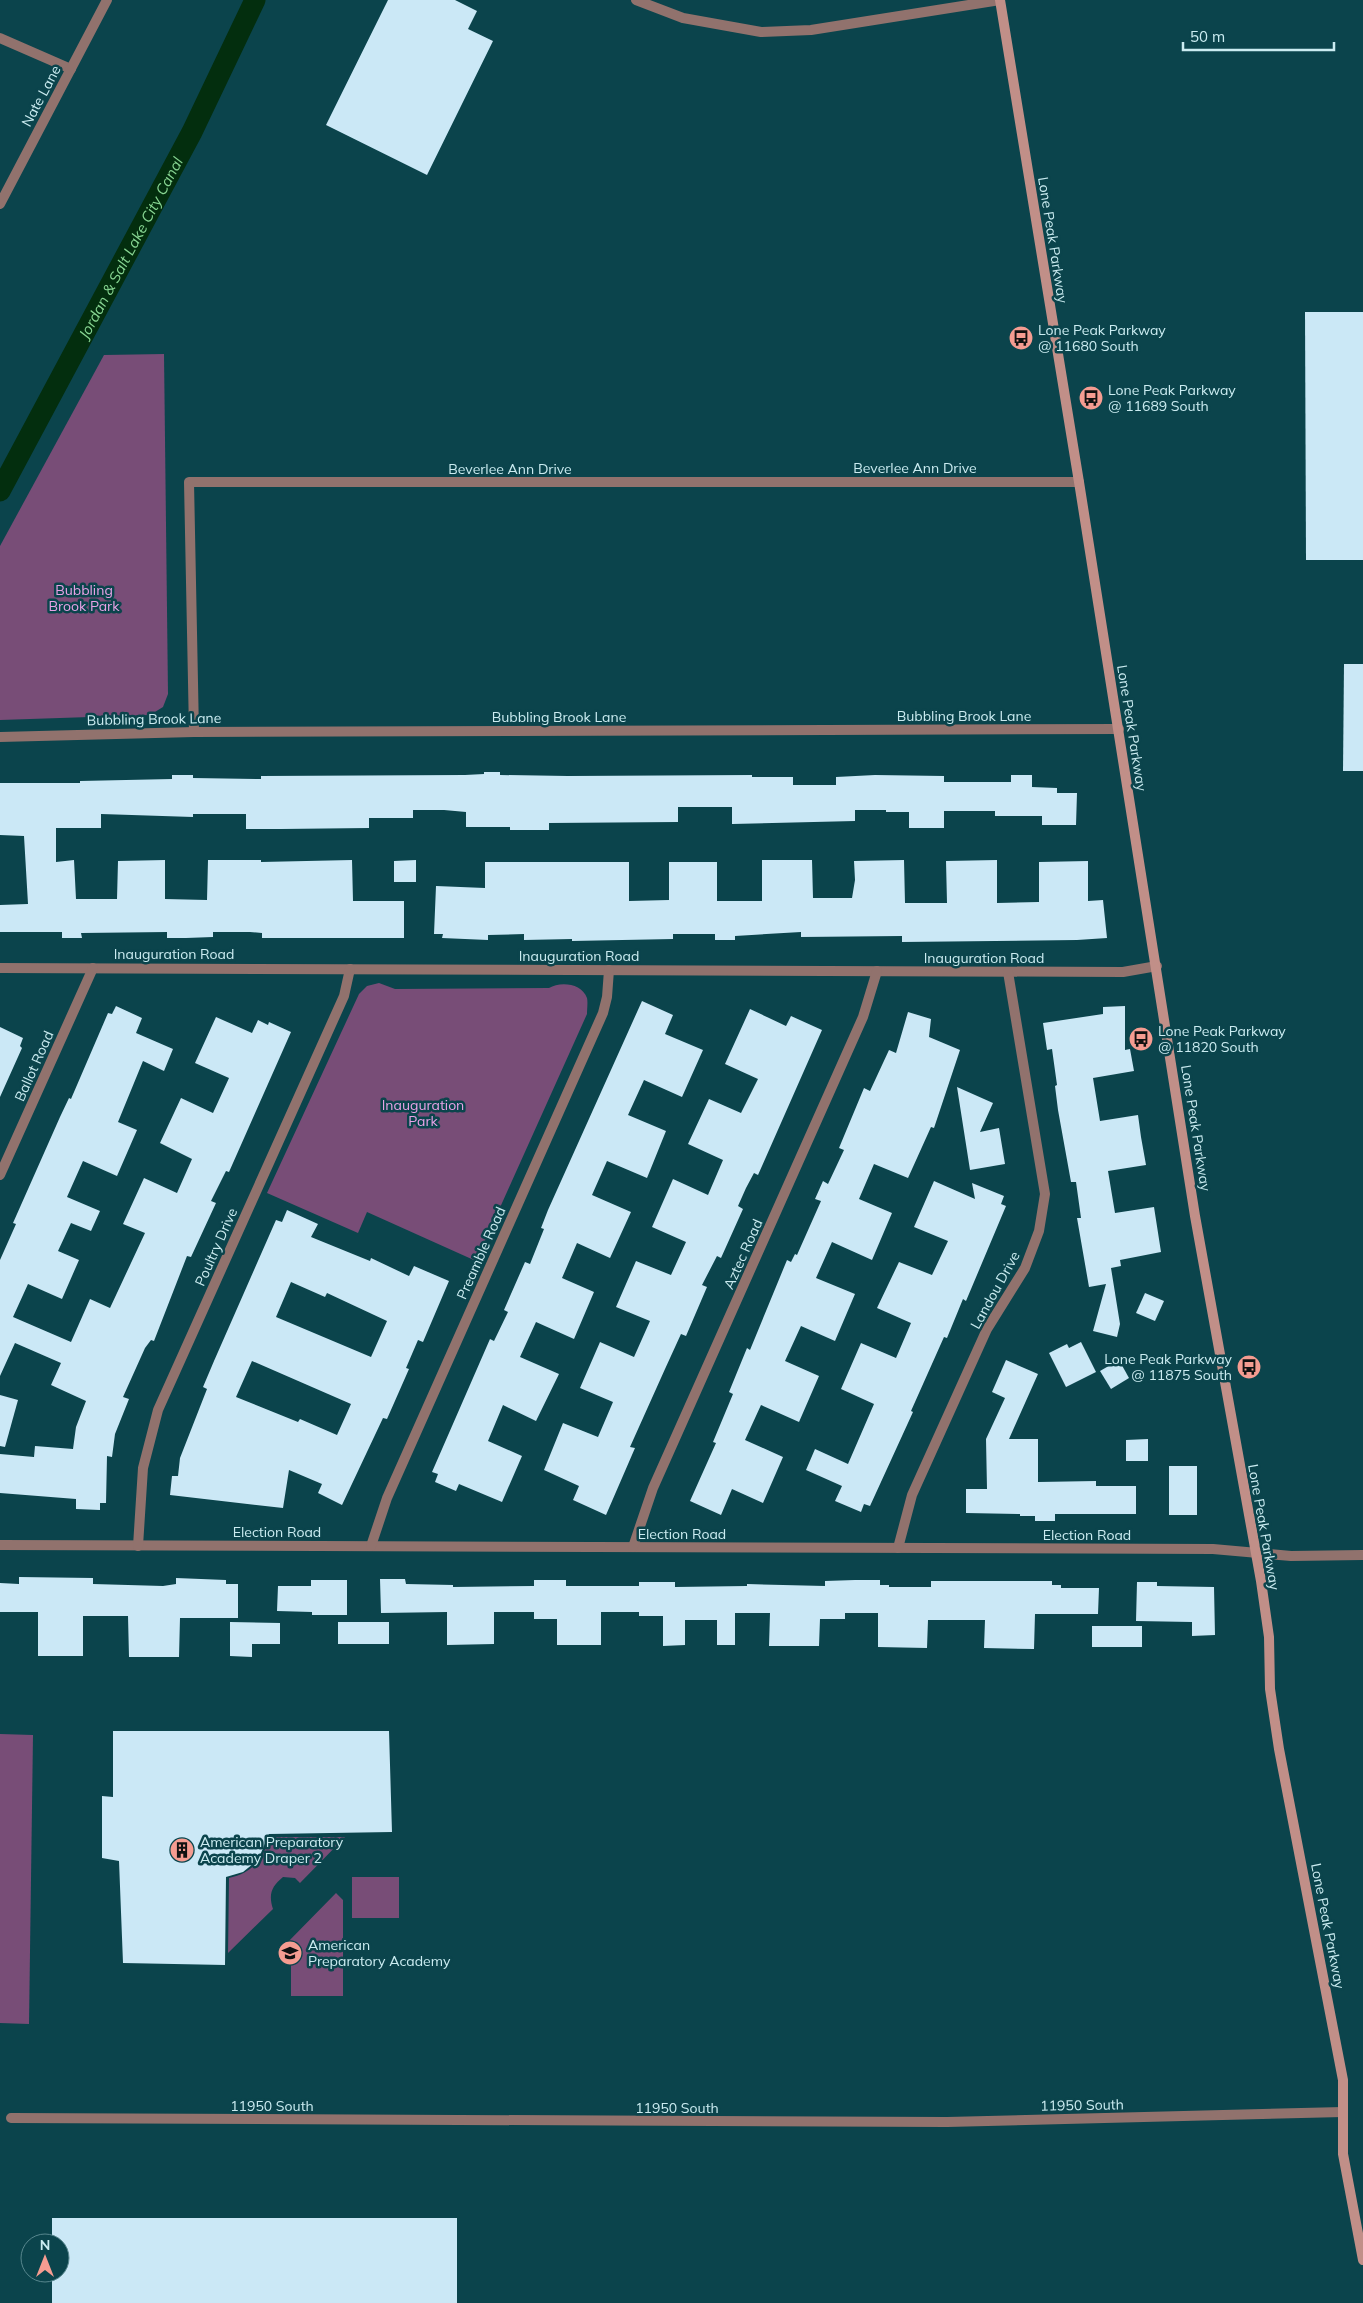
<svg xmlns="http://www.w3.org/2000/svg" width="1363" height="2303" viewBox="0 0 1363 2303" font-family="Mulish,sans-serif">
	<rect width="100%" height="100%" fill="#0b444c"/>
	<g fill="#784d77">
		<polygon points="164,354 168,694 163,707 150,715 0,720 0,546 104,355"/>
		<path d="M379 983 395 989 549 988C560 981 582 983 587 998 588 1002 587 1009 587 1014L476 1261 367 1212 358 1233 267 1193 359 994 367 986Z"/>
		<polygon points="0,1734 33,1735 29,2024 0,2023"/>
		<path d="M271 1837H345L300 1883 295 1878 283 1877C272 1886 268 1894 273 1909L228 1953 229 1878C254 1872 261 1860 271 1837Z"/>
		<rect x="352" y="1877" width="47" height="41"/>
		<polygon points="336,1893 343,1900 343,1996 291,1996 291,1951 285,1945"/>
	</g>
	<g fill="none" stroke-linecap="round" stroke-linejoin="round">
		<path stroke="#032e0e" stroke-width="21" id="s1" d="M0 491 192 132 255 0"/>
	</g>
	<g fill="#cbe8f6" fill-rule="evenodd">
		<polygon points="388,0 455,0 477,11 468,29 493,41 427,175 326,125"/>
		<polygon points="1305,312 1363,312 1363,560 1306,560"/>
		<polygon points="1344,664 1363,664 1363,771 1343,771"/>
		<polygon points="484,772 500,772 500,775 568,776 752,775 752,777 793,777 793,785 836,785 836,777 875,775 944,776 944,782 1011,782 1011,775 1032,775 1032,787 1057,788 1057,793 1077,793 1076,825 1042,825 1042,816 995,816 995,811 944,811 944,828 909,828 909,812 886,812 886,810 855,810 855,821 732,824 732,807 678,807 678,822 549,823 549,830 510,830 510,827 466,827 466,812 444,810 413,810 413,818 369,818 369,828 281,829 246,829 246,814 193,814 193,817 101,814 101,828 56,828 56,862 74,860 76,899 117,899 118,861 165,860 165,899 207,900 208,860 261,860 261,862 352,860 353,901 404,901 404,938 262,938 262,933 250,932 213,932 213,937 186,938 167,938 167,932 81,933 82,938 62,938 62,932 0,932 0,905 28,904 24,836 0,835 0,783 80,783 80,781 172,779 172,775 193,775 193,778 261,779 261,776 465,775 484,774"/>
		<polygon points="416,860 416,882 394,882 394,861"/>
		<polygon points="762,860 812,860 813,898 852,898 855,880 854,861 904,860 905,903 947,903 946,861 997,860 997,903 1039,902 1039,862 1088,861 1088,901 1103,900 1107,938 1077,940 902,942 902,936 801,937 801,932 735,936 735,940 715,940 715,934 673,934 673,939 572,941 572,939 524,940 524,934 488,935 488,940 442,938 443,934 434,934 436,886 485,888 485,862 629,862 629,901 669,900 669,862 717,862 717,901 762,901"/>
		<polygon points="642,1001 673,1015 665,1034 703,1050 682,1097 644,1080 628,1115 666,1131 647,1178 607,1161 592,1195 631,1212 610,1258 577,1243 562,1278 594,1292 574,1339 536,1322 520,1357 559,1374 536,1421 503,1405 488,1441 522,1456 502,1502 459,1484 456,1491 435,1482 438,1474 432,1472 490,1339 494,1341 508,1312 504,1310 525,1262 530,1264 544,1229 541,1228 548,1210"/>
		<polygon points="116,1006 142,1018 136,1033 173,1049 164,1071 143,1061 118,1122 137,1130 117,1176 83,1161 67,1197 100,1211 91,1231 71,1223 58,1251 79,1260 62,1299 28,1284 13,1317 71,1342 90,1299 110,1308 145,1233 123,1224 144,1178 177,1193 192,1159 160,1143 181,1098 213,1113 229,1078 195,1063 216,1017 252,1033 258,1020 268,1025 269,1022 291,1032 229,1172 226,1171 211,1201 216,1203 191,1257 187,1256 154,1341 151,1340 145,1348 123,1397 129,1399 115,1434 112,1457 107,1456 106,1503 100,1503 100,1510 76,1509 76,1499 0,1493 0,1454 34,1457 35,1446 73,1449 76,1427 86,1401 51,1385 61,1363 15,1343 0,1376 0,1260 16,1224 13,1223 60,1117 69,1098 71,1099 108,1013 112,1014"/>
		<polygon points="1125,1006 1125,1050 1130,1049 1134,1071 1093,1078 1100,1121 1138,1115 1141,1137 1146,1165 1108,1171 1115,1213 1154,1207 1161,1252 1120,1260 1121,1266 1111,1268 1120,1324 1117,1337 1093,1331 1106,1284 1089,1287 1077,1218 1081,1218 1076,1182 1071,1182 1058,1110 1055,1086 1057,1085 1052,1049 1047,1050 1043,1023 1103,1014 1103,1007"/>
		<polygon points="750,1009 786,1026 791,1016 822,1030 758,1175 754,1173 746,1188 738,1206 743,1209 721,1258 717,1256 702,1285 707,1287 686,1336 681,1334 665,1369 630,1447 635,1448 606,1515 573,1500 579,1486 544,1470 563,1423 598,1437 613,1402 580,1388 600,1342 634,1357 650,1321 616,1307 636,1261 671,1275 686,1242 652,1227 673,1179 708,1195 723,1160 688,1144 709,1099 741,1113 758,1079 725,1064"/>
		<polygon points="908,1012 931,1019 929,1037 960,1050 934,1128 931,1127 908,1178 874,1164 859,1199 892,1213 872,1260 832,1242 816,1278 855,1294 835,1341 801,1326 785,1361 819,1376 799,1422 761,1405 745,1440 783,1457 763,1503 732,1489 721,1515 690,1501 716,1443 713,1442 733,1394 729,1392 747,1348 750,1350 787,1260 791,1262 795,1254 797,1255 821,1201 815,1199 823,1181 828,1184 844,1150 839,1148 864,1088 870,1091 889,1050 896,1053"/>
		<polygon points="0,1027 23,1038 20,1046 22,1048 0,1097"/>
		<polygon points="957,1087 993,1103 980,1132 999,1128 1005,1164 970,1170"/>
		<polygon points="934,1181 975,1199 972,1183 1004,1196 1001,1204 1006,1206 966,1301 963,1299 947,1338 944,1337 911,1411 913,1412 870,1506 864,1504 861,1512 835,1501 842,1486 806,1470 815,1449 848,1464 874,1404 841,1389 861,1343 896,1358 911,1323 877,1308 899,1262 932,1275 948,1241 914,1227"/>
		<path d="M287 1210 318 1224 311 1237 370 1261 371 1258 409 1276 414 1266 449 1281 423 1342 418 1340 406 1368 409 1369 387 1419 383 1418 342 1505 318 1493 322 1484 289 1470 283 1508 170 1495 172 1476H178L180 1458 207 1389 203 1387 214 1361 276 1220 282 1222ZM291 1282 325 1297 327 1293 387 1321 371 1357 276 1317ZM252 1361 351 1404 337 1435 300 1419 298 1422 236 1397Z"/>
		<polygon points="1145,1293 1164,1301 1155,1321 1136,1313"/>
		<polygon points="1081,1342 1096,1372 1066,1387 1049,1353 1067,1344 1069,1348"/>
		<polygon points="1006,1360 1038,1374 1009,1439 1038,1439 1038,1482 1096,1481 1096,1486 1136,1486 1136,1514 1055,1514 1055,1521 1035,1521 1035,1516 1020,1516 1020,1514 966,1513 966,1489 987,1489 986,1439 1005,1398 992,1392"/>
		<polygon points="1119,1360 1129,1378 1111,1389 1100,1371"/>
		<polygon points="0,1395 18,1400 5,1447 0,1446"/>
		<polygon points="1148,1439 1148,1461 1126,1461 1126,1440"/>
		<rect x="1169" y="1466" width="28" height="49"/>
		<polygon points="19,1577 93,1578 93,1584 163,1586 176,1584 176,1578 226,1580 226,1584 238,1584 238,1618 180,1618 179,1657 129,1657 128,1616 83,1616 83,1656 38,1656 38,1612 0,1612 0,1583 19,1584"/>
		<polygon points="380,1579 405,1579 406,1584 453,1585 453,1587 534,1586 534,1580 566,1580 566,1586 639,1586 639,1582 675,1582 675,1587 747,1586 747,1584 825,1586 825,1581 855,1580 880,1580 880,1585 889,1585 889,1587 931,1587 931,1581 1052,1581 1052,1585 1061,1585 1061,1588 1099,1588 1098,1614 1035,1614 1034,1649 984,1648 985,1620 928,1620 927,1648 878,1647 878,1613 845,1613 845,1619 820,1619 819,1646 769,1646 770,1613 735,1613 735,1645 717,1645 717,1620 685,1620 685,1645 663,1646 663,1616 639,1616 639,1612 601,1612 601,1645 557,1645 557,1619 534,1619 534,1612 494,1612 494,1644 447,1645 447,1612 381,1613"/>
		<polygon points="311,1580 347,1580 347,1615 312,1615 312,1612 277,1611 278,1586 311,1586"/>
		<polygon points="1137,1582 1157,1582 1157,1586 1214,1587 1215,1635 1192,1636 1192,1622 1136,1621"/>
		<polygon points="230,1622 280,1623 280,1644 252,1644 252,1657 230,1656"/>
		<rect x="338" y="1622" width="51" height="22"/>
		<rect x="1092" y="1626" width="50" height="21"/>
		<polygon points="113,1731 389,1731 392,1832 269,1834 258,1860 243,1872 226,1877 225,1965 123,1963 119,1861 102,1858 102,1796 113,1797"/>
		<polygon points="52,2218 457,2218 457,2303 52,2303 52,2273 60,2273 60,2243 52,2243"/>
	</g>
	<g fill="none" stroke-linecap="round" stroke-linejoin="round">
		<g stroke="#91726d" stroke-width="10">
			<polyline points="636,0 683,18 761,32 811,30 1000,0"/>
			<polyline points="0,38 71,69"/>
			<polyline points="0,204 107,0"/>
			<polyline points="194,732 189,482 1079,482"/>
			<polyline points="0,737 194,732 1119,729"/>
			<polyline points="0,968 1123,972 1157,966"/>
			<polyline points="0,1175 93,968"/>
			<polyline points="0,1545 1213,1549 1291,1556 1363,1555"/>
			<polyline points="138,1546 143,1468 158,1410 344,996 350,969"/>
			<polyline points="371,1546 387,1498 603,1013 607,997 609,970"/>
			<polyline points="633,1547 653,1488 863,1017 877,971"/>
			<polyline points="898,1548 912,1495 987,1329 1025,1268 1039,1231 1045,1194 1008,972"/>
			<polyline points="11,2118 947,2122 1343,2112"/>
		</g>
		<polyline stroke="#c18f88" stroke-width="10" points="1000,0 1079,482 1195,1216 1261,1581 1269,1637 1270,1689 1279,1749 1343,2080 1343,2154 1363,2260"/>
	</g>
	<defs>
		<symbol id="bus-disc" viewBox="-11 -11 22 22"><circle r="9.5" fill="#f59c91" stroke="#0b444c"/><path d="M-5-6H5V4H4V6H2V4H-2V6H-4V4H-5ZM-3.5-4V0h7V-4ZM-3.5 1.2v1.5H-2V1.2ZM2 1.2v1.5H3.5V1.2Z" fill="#111"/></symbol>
		<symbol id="building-disc" viewBox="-11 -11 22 22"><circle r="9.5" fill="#f59c91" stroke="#0b444c"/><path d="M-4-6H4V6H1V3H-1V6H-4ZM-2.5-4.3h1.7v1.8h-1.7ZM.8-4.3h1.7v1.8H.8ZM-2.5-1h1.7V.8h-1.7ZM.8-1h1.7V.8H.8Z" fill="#111"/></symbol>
		<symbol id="school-disc" viewBox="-11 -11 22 22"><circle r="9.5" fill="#f59c91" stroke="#0b444c"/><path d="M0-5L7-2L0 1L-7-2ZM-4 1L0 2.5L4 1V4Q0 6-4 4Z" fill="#111"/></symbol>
	</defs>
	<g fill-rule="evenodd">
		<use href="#bus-disc" x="1007" y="324" width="28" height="28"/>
		<use href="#bus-disc" x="1077" y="384" width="28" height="28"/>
		<use href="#bus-disc" x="1127" y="1025" width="28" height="28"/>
		<use href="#bus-disc" x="1235" y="1353" width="28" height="28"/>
		<use href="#building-disc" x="168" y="1836" width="28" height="28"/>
		<use href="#school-disc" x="276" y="1939" width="28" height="28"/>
	</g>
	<g text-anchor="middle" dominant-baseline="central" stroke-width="5" stroke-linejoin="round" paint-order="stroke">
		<g font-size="14" fill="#cbecf1" stroke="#0b444c">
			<text transform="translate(41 96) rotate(-62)">Nate Lane</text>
			<text transform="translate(1053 240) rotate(81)">Lone Peak Parkway</text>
			<text x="915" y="468">Beverlee Ann Drive</text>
			<text x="510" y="469">Beverlee Ann Drive</text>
			<text x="964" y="716">Bubbling Brook Lane</text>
			<text x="559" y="717">Bubbling Brook Lane</text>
			<text transform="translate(154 719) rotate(-1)">Bubbling Brook Lane</text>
			<text transform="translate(1132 728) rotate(81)">Lone Peak Parkway</text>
			<text x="174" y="954">Inauguration Road</text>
			<text x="579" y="956">Inauguration Road</text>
			<text x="984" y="958">Inauguration Road</text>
			<text transform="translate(34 1066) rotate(-66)">Ballot Road</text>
			<text transform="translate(1196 1128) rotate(81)">Lone Peak Parkway</text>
			<text transform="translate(216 1247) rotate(-66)">Poultry Drive</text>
			<text transform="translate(481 1253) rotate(-66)">Preamble Road</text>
			<text transform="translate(743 1254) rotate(-66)">Aztec Road</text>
			<text transform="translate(995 1290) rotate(-61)">Landou Drive</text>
			<text transform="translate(1264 1527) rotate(80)">Lone Peak Parkway</text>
			<text x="277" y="1532">Election Road</text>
			<text x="682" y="1534">Election Road</text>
			<text x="1087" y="1535">Election Road</text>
			<text transform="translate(1328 1926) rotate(79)">Lone Peak Parkway</text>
			<text transform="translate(1082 2105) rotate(-1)">11950 South</text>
			<text x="272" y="2106">11950 South</text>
			<text x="677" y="2108">11950 South</text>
		</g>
		<g font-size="14" fill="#cbecf1" stroke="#0b444c" text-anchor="start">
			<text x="1038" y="330">Lone Peak Parkway<tspan x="1038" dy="16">@ 11680 South</tspan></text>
			<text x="1108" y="390">Lone Peak Parkway<tspan x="1108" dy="16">@ 11689 South</tspan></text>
			<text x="1158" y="1031">Lone Peak Parkway<tspan x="1158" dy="16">@ 11820 South</tspan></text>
			<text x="1232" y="1359" text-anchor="end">Lone Peak Parkway<tspan x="1232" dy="16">@ 11875 South</tspan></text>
			<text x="200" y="1842">American Preparatory<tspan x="200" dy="16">Academy Draper 2</tspan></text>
			<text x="308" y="1945">American<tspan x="308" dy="16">Preparatory Academy</tspan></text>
		</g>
		<g font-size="14" fill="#e9a2e6" stroke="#0b444c">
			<text x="84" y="590">Bubbling<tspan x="84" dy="16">Brook Park</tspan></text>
			<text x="423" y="1105">Inauguration<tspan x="423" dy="16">Park</tspan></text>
		</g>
		<g font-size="15" font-style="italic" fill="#87d592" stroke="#0b444c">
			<text stroke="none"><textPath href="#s1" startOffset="276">Jordan &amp; Salt Lake City Canal</textPath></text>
		</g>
	</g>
	<g transform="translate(45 2258)"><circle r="24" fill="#0b444c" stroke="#58878e"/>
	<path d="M0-4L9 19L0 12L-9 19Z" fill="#f59c91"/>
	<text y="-8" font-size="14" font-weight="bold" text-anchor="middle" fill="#cbecf1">N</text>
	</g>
	<path d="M1183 42v8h151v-8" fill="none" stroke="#cbecf1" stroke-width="2.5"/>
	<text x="1190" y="42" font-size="15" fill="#cbecf1" stroke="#0b444c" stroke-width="4" paint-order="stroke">50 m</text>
</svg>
